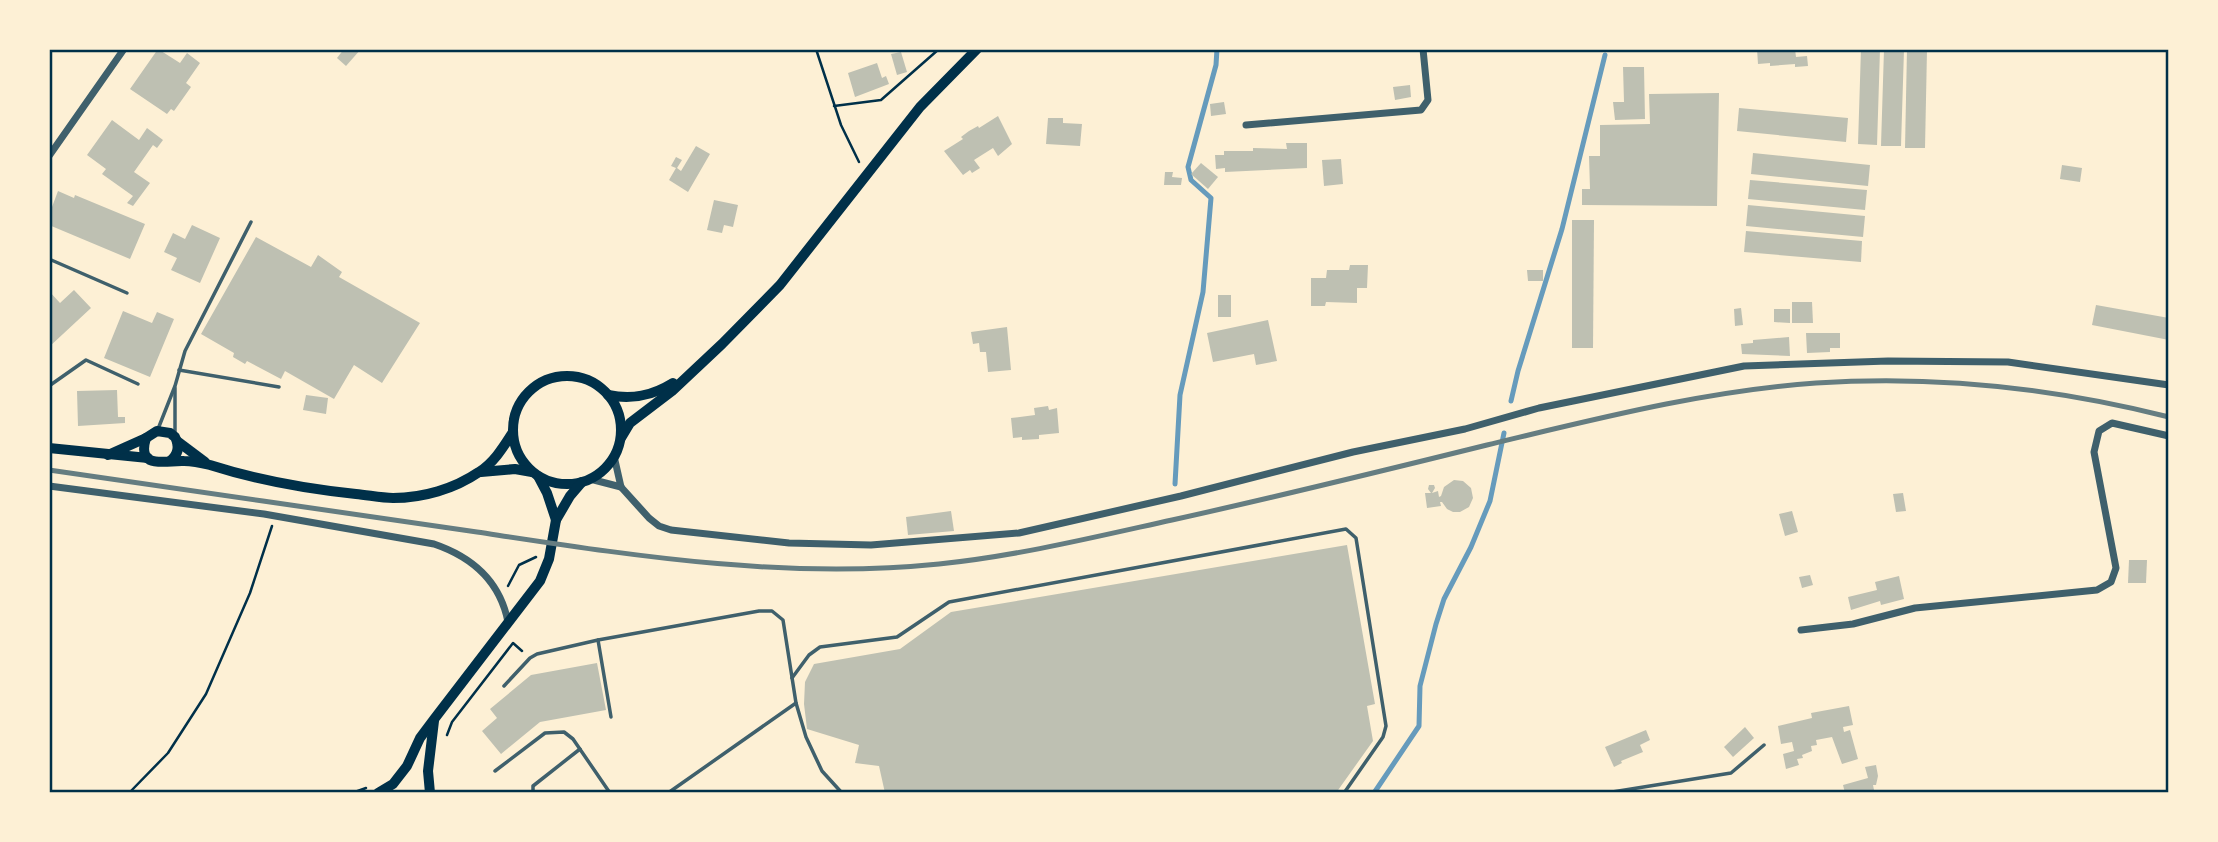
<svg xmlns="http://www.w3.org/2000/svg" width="2218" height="842" viewBox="0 0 2218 842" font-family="Spectral,serif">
	<rect width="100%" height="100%" fill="#fdf0d5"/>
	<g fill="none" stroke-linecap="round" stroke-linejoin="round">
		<g stroke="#669bbc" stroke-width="5">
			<polyline points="1511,401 1518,371 1562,229 1605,55"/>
			<polyline points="1175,484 1180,395 1203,292 1211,198 1191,180 1188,167 1216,65 1217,49"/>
			<polyline points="1374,793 1419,726 1420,686 1436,624 1444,599 1471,547 1490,501 1504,433"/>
		</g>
	</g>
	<g fill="#bec0b2">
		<polygon points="158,49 180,63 187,53 200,63 186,83 191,87 174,111 171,109 167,114 130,89"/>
		<polygon points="344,49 361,49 346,66 337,58"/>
		<polygon points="1757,49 1795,49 1796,57 1807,56 1808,66 1795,67 1795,64 1770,66 1770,63 1758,64"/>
		<polygon points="1861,49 1880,49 1877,145 1858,144"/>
		<polygon points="1884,49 1904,49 1901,146 1881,146"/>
		<polygon points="1907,49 1927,50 1925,148 1905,148"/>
		<polygon points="901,52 907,72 897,75 891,54"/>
		<polygon points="877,63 882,78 886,76 889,84 855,97 848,73"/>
		<polygon points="1623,67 1644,67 1645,119 1615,120 1613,102 1624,102"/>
		<polygon points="1410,85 1411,97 1395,100 1393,87"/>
		<polygon points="1719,93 1717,206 1582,205 1582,189 1590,189 1589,156 1600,156 1600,125 1650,124 1649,94"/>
		<polygon points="1224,102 1226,114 1211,116 1210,104"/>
		<polygon points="1739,108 1848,118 1846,142 1737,131"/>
		<polygon points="998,116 1012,144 998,156 993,148 974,160 980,168 972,173 970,170 963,175 944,151 963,139 961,137 969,131 978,126 979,128"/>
		<polygon points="1048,118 1063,118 1063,123 1082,124 1080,146 1046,144"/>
		<polygon points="112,120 139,140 147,128 163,140 157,148 153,145 134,172 150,183 133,206 127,203 133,196 102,174 106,169 87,155"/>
		<polygon points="1286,143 1307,143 1307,168 1225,172 1225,168 1216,169 1215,155 1224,155 1224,151 1253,151 1253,148 1287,149"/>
		<polygon points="696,146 710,154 688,192 669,180 676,168 671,166 676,157 682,160 677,168 681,171"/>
		<polygon points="1753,153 1870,165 1868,186 1751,174"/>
		<polygon points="1341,159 1343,184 1324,186 1322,160"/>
		<polygon points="1201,163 1218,177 1208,189 1191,174"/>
		<polygon points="2062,165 2082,168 2080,182 2060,179"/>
		<polygon points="1165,172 1173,172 1172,177 1182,178 1181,185 1164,185"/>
		<polygon points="1750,180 1867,190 1865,210 1748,199"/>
		<polygon points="58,191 74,198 75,195 145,224 130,259 49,225 49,215"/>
		<polygon points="714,200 738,205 733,227 724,225 722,233 707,230"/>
		<polygon points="1748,205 1865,216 1863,237 1746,226"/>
		<polygon points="1572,220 1594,220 1593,348 1572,348"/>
		<polygon points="192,225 220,238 200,283 171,270 177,258 164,252 173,233 185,239"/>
		<polygon points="1746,231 1862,241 1861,262 1744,252"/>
		<polygon points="256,237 311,267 318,255 342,272 339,277 420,323 382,383 354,365 334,399 285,371 281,379 247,361 245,364 233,357 234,353 201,334"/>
		<polygon points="1350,265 1368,265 1367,288 1357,288 1357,303 1326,302 1325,306 1311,306 1311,278 1326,278 1327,270 1349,270"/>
		<polygon points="1527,270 1543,270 1543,281 1528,281"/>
		<polygon points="74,290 91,308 49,347 49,291 60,303"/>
		<rect x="1218" y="295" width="13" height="22"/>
		<polygon points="1792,302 1812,302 1813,323 1792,323"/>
		<polygon points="2096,305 2169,318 2169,340 2092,325"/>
		<polygon points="1741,308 1743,325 1735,326 1734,309"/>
		<polygon points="1774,309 1790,309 1790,323 1774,322"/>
		<polygon points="123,311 152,323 157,312 174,319 150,377 104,358"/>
		<polygon points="1268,320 1277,361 1256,365 1254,354 1213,362 1207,333"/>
		<polygon points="1007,327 1011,370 988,372 986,352 980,352 979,343 973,344 971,332"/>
		<polygon points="1806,333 1840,333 1840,348 1830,348 1830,352 1807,353"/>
		<polygon points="1789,337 1790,356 1742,354 1741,344 1753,343 1753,340"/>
		<polygon points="117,390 118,417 125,417 125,423 78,426 77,391"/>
		<polygon points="306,395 328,398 326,414 303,410"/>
		<polygon points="1048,406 1049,410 1057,408 1059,433 1039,435 1039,439 1022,440 1022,437 1013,438 1011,418 1035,415 1034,408"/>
		<polygon points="1454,480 1463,481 1471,488 1473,498 1469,507 1460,512 1453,512 1447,509 1442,502 1440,502 1441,506 1427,508 1425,493 1431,493 1428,489 1429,485 1434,485 1435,488 1432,493 1438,491 1439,497 1441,496 1444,487"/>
		<polygon points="1903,493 1906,511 1896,512 1893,494"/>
		<polygon points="951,511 954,531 908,535 906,517"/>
		<polygon points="1792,511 1798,532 1785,536 1779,514"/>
		<polygon points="1347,545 1375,704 1367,706 1373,741 1336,793 885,793 879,766 855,763 859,745 807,729 804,704 805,682 814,664 900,649 951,612"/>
		<polygon points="2129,560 2147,560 2146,583 2128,583"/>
		<polygon points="1810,575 1813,585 1802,588 1799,577"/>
		<polygon points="1899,576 1904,599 1881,605 1880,601 1851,610 1848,597 1877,590 1875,582"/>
		<polygon points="597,663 606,710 540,722 501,754 482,731 497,718 490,709 531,675"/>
		<polygon points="1849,706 1853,725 1843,727 1844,732 1850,730 1858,759 1842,764 1832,737 1816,740 1817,745 1811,746 1812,751 1802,755 1803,758 1797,759 1799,765 1786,769 1783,754 1794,751 1792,742 1781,744 1778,726 1812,718 1811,713"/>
		<polygon points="1745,727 1754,738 1733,757 1724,747"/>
		<polygon points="1646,730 1650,740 1640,745 1643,752 1621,761 1622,763 1614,767 1605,747"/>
		<polygon points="1876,765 1878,776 1876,785 1873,785 1874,790 1861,793 1845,793 1843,785 1868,778 1865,767"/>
	</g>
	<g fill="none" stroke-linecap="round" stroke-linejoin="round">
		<g stroke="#003049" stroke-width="2.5">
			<polyline points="816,49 841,125 859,162"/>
			<polyline points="834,106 881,100 939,49"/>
			<polyline points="508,586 519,565 536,557"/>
			<polyline points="447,735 452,722 513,643 522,651"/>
			<polyline points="129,793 168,753 206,694 250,593 272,526"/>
			<polyline points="352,793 366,788"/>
		</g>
		<g stroke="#3f606c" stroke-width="3.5">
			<polyline points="49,259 127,293"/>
			<polyline points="179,370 279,387"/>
			<polyline points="49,386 86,360 138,384"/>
			<polyline points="158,429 175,386 185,351 251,222"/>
			<polyline points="175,433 175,388"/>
			<polyline points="598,640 611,717"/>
			<polyline points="792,678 809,655 820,647 897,637 949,602 1346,529 1356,538 1386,726 1383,737 1344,793"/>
			<polyline points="504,686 530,658 537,654 598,640 759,611 772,611 783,620 796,703"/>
			<polyline points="495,771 545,733 564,732 573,739 610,793"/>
			<polyline points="533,793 533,786 580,749"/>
			<polyline points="668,793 796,703 806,737 822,771 842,793"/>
			<polyline points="1606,793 1731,773 1764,745"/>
		</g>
		<g stroke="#3f606c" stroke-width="7">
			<polyline points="1246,125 1421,110 1428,100 1423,49"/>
			<polyline points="49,156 124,49"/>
			<polyline points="614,456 621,487 649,518 659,526 671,530 789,543 871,545 1019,533 1181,496 1353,452 1465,429 1539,408 1744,366 1888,361 2008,362 2169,385"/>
			<polyline points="590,479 621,487"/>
			<path d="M49 486 264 514 434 544C472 557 500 581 508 622"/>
			<polyline points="1801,630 1853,624 1915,608 2097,590 2111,582 2116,568 2094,452 2099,431 2112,423 2169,436"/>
		</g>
		<g stroke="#003049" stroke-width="10">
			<circle cx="567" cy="430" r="54"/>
			<path d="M608 395C632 400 652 396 673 383"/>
			<path d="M146 438C136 471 167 460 184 461 193 461 202 463 210 465 257 480 307 489 356 494 368 495 381 498 393 498 423 498 454 489 479 472 494 463 504 446 513 432"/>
			<polyline points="621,438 630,423 672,391 722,344 780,285 920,107 977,49"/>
			<polyline points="177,441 205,462"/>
			<polyline points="49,448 148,458"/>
			<path d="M108 455 146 438 157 431 170 433 175 437C180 447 178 455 170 461"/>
			<polyline points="481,472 515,469 532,472"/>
			<polyline points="538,476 547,493 556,520"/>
			<polyline points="378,793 393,784 407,766 420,738 435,718 540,581 549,559 556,520 570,496 582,482"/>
			<polyline points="430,793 428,771 434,721"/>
		</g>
		<path stroke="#657d81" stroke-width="5" d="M49 470C192 491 334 511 477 532 630 555 783 580 939 564 1017 556 1095 537 1172 520 1277 497 1382 471 1487 445 1596 419 1704 391 1816 383 1935 375 2054 388 2169 417"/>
	</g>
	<rect width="2218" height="842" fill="none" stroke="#fdf0d5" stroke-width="102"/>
	<rect x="51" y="51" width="2116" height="740" fill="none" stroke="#003049" stroke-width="2.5"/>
</svg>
